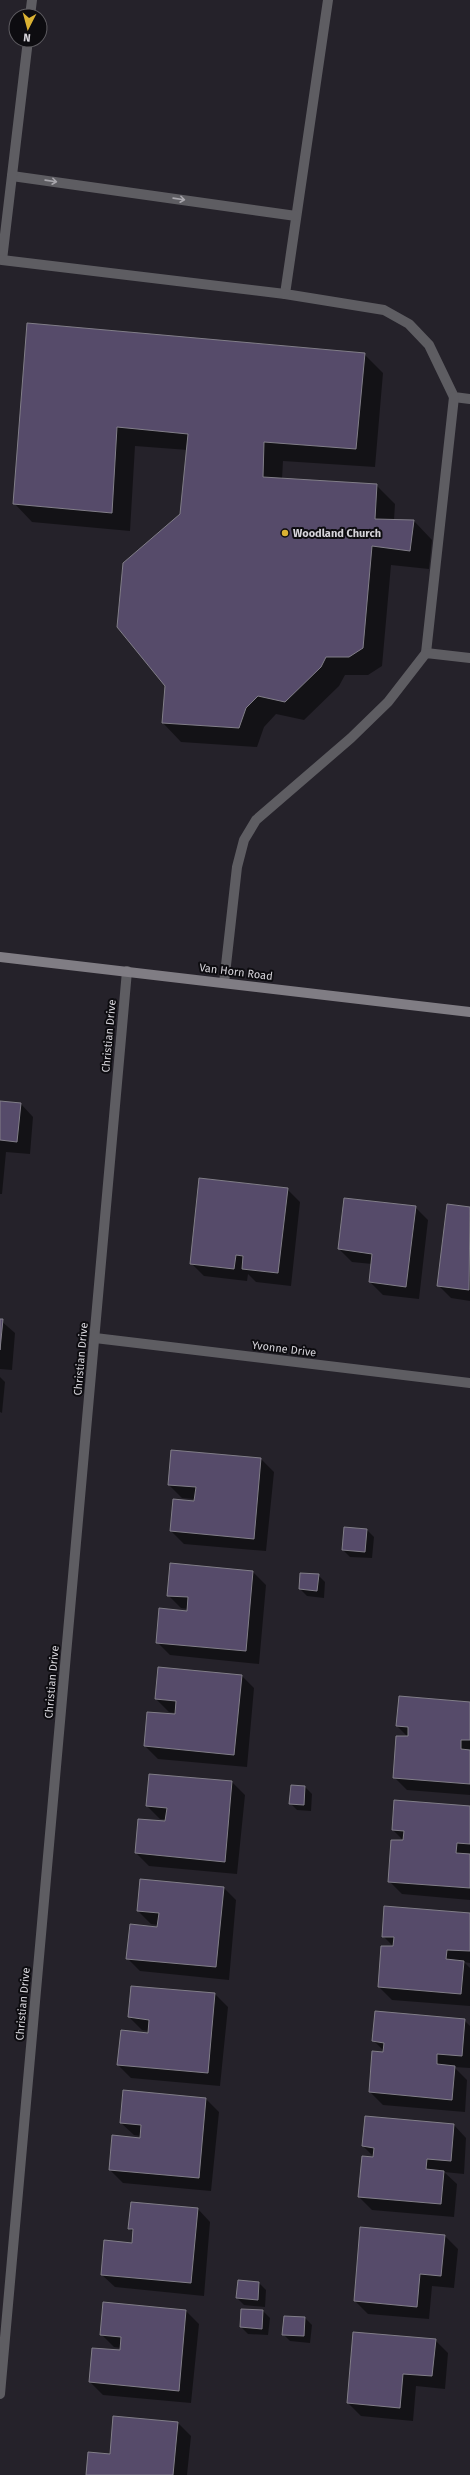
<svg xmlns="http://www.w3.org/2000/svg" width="470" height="2475" viewBox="0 0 470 2475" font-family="'Fira Sans',sans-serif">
	<rect width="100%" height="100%" fill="#25222a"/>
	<g fill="#0007">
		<polygon points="28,325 364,354 383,373 375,467 283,461 282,479 376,485 395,504 394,520 414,521 432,540 429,569 391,565 382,666 368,675 345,675 339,686 304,720 276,714 264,727 257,747 181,742 163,723 188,450 135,446 130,531 32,522 14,503"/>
		<polygon points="0,1102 21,1104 33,1117 30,1154 6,1152 2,1194 0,1194"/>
		<polygon points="287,1189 300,1202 291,1286 256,1282 248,1274 247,1281 204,1276 191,1263"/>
		<polygon points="448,1205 470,1208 470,1301 451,1298 438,1285"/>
		<polygon points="415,1207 428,1220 419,1299 383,1295 370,1282 372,1264 352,1262 339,1249"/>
		<polygon points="0,1320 15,1333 12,1370 0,1369"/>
		<polygon points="0,1377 5,1382 2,1413 0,1412"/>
		<polygon points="261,1459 274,1472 266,1551 184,1544 171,1531 195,1499 182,1498 169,1485"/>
		<polygon points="367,1530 374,1537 372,1558 350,1557 343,1550"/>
		<polygon points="171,1564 253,1572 266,1585 259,1664 170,1655 157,1642 188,1612 188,1609 181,1608 168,1595"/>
		<polygon points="318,1575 325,1582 324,1598 307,1596 300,1589"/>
		<polygon points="241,1675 254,1688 247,1767 158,1759 145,1746 148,1713 176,1716 176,1713 169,1712 156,1699"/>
		<polygon points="470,1703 470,1795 407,1790 394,1777 409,1738 397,1726"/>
		<polygon points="232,1782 245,1795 237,1874 149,1866 136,1853 166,1822 167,1819 160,1819 147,1806"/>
		<polygon points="292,1786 305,1787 312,1794 311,1811 297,1810 290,1803"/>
		<polygon points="470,1807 470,1900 402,1894 389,1881 405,1842 393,1830"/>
		<polygon points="224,1888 236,1900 229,1980 140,1971 127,1958 158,1928 158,1925 151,1924 138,1911"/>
		<polygon points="470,1914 470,1963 464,1962 470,1968 470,2006 392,2000 379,1987 394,1947 383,1936"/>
		<polygon points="215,1994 228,2007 220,2086 131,2078 118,2065 149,2034 149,2031 142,2030 129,2017"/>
		<polygon points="464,2020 470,2026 470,2068 454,2067 467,2080 465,2112 383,2105 370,2092 386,2053 374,2041"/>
		<polygon points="206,2099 219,2112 211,2191 123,2183 110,2170 140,2139 141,2136 134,2135 121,2123"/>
		<polygon points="454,2125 466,2138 464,2174 444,2172 457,2184 454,2217 372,2210 359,2197 375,2158 363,2146"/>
		<polygon points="198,2209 210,2222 204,2296 115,2287 102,2275 133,2244 134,2233 129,2228"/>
		<polygon points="445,2236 458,2249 454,2288 432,2286 429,2319 368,2314 355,2301"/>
		<polygon points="259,2283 266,2290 265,2307 244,2305 237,2298"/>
		<polygon points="186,2311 199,2324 191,2403 103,2395 90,2382 120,2351 121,2348 114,2347 101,2334"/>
		<polygon points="263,2311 270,2318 268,2335 248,2334 241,2327"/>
		<polygon points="305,2318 312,2325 310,2343 290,2341 283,2334"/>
		<polygon points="435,2340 448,2353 445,2389 416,2386 413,2421 361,2416 348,2403"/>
		<polygon points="178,2423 191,2436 187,2475 87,2475 110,2456"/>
	</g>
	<g fill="#564b6a" stroke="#817e88">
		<polygon points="27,323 365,353 356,449 264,442 263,477 377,484 375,519 414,520 410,551 372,546 363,648 349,657 326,657 321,667 285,702 258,696 246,708 239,728 162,723 165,686 117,627 123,563 180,514 188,434 117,427 112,513 13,504"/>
		<polygon points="0,1101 21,1103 17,1142 0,1140"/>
		<polygon points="199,1178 288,1188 278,1273 242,1269 243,1256 236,1255 234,1269 190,1264"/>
		<polygon points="344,1198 416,1206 406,1287 369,1282 372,1254 338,1249"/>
		<polygon points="447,1204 470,1207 469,1290 437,1286"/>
		<polygon points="0,1319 3,1319 0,1350"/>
		<polygon points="171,1450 261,1458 254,1539 170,1531 173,1499 194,1501 196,1487 168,1485"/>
		<polygon points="344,1527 367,1529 365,1552 342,1550"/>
		<polygon points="170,1563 253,1571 246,1651 156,1643 159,1608 187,1611 188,1597 167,1596"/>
		<polygon points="300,1573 319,1574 317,1591 299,1589"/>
		<polygon points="158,1667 242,1675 234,1755 144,1746 147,1712 175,1714 176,1701 155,1699"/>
		<polygon points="399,1696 470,1702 470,1740 461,1740 461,1749 470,1750 470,1784 393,1778 396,1736 408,1736 408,1727 396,1726"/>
		<polygon points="149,1774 232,1781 225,1862 135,1853 138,1819 165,1821 167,1808 146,1806"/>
		<polygon points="291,1785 305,1786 304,1805 289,1804"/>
		<polygon points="394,1800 470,1806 470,1844 457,1843 456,1853 470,1854 470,1888 388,1882 391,1840 403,1840 404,1831 392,1830"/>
		<polygon points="140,1879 224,1887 216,1967 126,1959 130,1924 157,1927 159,1913 137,1911"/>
		<polygon points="384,1906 470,1913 470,1951 447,1950 446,1959 464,1961 461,1994 378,1987 381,1946 393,1946 394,1937 382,1937"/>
		<polygon points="131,1986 215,1993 208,2073 117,2065 121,2030 148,2033 149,2020 128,2017"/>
		<polygon points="375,2011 465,2019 462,2056 437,2054 437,2064 455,2066 452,2100 369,2092 372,2051 383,2052 384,2043 372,2041"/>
		<polygon points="123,2090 206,2098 199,2178 109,2170 112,2135 140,2138 141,2125 120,2123"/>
		<polygon points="365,2116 454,2124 451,2161 427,2159 426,2169 444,2171 441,2204 358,2197 362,2156 373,2157 374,2148 362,2146"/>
		<polygon points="131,2202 198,2208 191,2283 101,2275 104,2240 132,2243 133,2229 128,2229"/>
		<polygon points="360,2227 445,2235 441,2276 420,2274 417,2307 354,2301"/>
		<polygon points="238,2280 259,2282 258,2300 236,2298"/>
		<polygon points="103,2302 186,2310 179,2391 89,2382 92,2348 120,2350 121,2337 100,2335"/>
		<polygon points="241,2309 263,2310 262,2329 240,2327"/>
		<polygon points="284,2316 305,2317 304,2336 282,2335"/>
		<polygon points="353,2332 436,2339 432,2376 403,2374 400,2408 347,2403"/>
		<polygon points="113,2416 178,2422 173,2475 86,2475 88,2452 110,2454"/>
	</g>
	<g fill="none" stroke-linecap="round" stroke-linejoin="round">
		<g stroke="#5e5d62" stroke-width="10">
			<polyline points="328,0 285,294 384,310 409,324 429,345 454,397 470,399"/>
			<polyline points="30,16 32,0"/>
			<polyline points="12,176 296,216"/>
			<polyline points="0,259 2,260 28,40"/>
			<polyline points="2,260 285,294"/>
			<polyline points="426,653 454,397"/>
			<polyline points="224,983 237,867 244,840 256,820 351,738 388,702 426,653 470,658"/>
		</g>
		<g stroke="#5e5d62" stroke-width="10">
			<polyline points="95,1338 470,1383"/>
			<polyline points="0,2394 127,971"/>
		</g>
		<polyline stroke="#807d84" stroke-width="10" points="0,957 470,1012"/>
	</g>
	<defs><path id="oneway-shaft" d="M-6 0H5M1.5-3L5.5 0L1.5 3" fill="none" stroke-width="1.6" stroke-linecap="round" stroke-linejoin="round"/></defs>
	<g stroke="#a7a5ab">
		<use href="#oneway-shaft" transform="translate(51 181) rotate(8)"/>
		<use href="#oneway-shaft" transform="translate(179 199) rotate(8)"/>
	</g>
	<circle fill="#dbb233" stroke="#0d0c10" stroke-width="1.5" cx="285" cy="533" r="4"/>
	<g text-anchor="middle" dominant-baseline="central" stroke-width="4" stroke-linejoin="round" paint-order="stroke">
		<g font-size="11" font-weight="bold" fill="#d7d5db" stroke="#0d0c10" text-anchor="start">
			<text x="293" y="533">Woodland Church</text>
		</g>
		<g font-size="11" fill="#d7d5db" stroke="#0d0c10">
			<text transform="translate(236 972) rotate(7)">Van Horn Road</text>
			<text transform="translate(109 1036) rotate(-85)">Christian Drive</text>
			<text transform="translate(284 1349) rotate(7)">Yvonne Drive</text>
			<text transform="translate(81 1359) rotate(-85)">Christian Drive</text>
			<text transform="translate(52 1682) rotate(-85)">Christian Drive</text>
			<text transform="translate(23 2004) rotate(-85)">Christian Drive</text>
		</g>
	</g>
	<g transform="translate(28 28) rotate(186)"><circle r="19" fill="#0d0c10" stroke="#5e5c61"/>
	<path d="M0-3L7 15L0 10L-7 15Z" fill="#dbb233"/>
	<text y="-6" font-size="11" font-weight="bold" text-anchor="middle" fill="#d7d5db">N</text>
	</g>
</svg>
